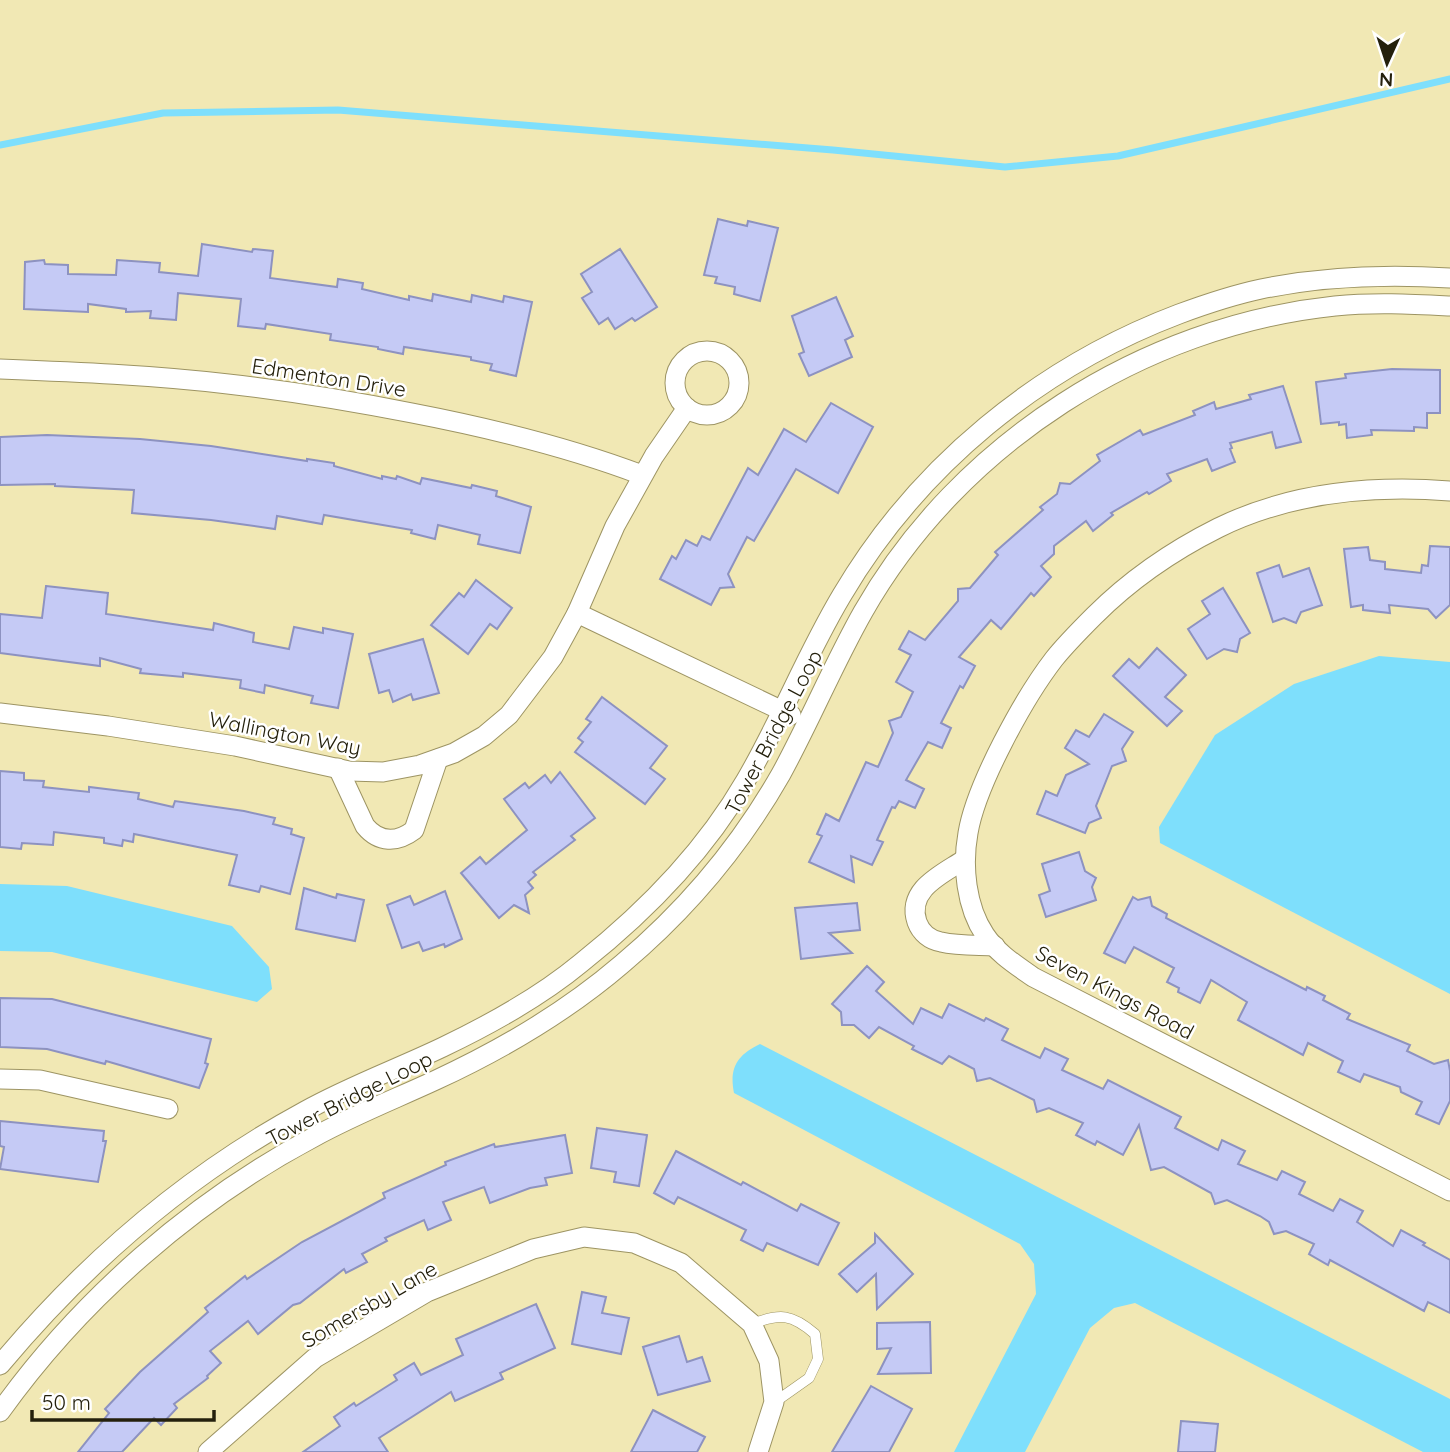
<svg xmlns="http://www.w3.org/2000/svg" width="1450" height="1452" viewBox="0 0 1450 1452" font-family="Quicksand,sans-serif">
	<rect width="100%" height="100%" fill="#f1e8b4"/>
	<g fill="#7edffc">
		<polygon points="1379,656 1450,662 1450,994 1160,843 1159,827 1215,735 1294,684"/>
		<polygon points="0,884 67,886 232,926 269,967 272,989 257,1002 52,952 0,951"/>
		<path d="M760 1044 1450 1399V1452H1423L1135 1303 1114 1308 1090 1328 1025 1452H954L1036 1294 1034 1264 1020 1244 734 1093C729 1068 737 1055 760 1044Z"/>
	</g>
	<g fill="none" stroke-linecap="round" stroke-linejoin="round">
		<polyline stroke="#7edffc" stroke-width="7" points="0,145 163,113 338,110 833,150 1005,167 1118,156 1450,79"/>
	</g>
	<g fill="#c5caf5" stroke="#8d92c0" stroke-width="2">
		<polygon points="718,219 747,226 748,221 778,228 760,301 734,294 735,287 715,283 717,277 704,275"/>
		<polygon points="202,244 252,252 253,249 273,251 270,278 337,287 338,279 363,283 362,289 409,300 409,296 432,301 433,294 471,302 472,295 503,302 504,296 532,302 516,376 490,370 492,364 471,360 471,357 404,347 403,354 378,349 378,347 330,340 331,334 266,324 265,329 238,326 241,299 178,293 176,320 150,318 151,311 126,312 126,309 88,304 88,312 24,309 25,262 44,260 45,264 68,265 68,274 116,275 117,260 160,263 159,272 198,276"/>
		<polygon points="620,249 657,307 635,321 632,318 615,329 608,318 599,324 582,298 592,292 581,274"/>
		<polygon points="836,297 853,336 845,340 852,357 809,376 799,354 804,352 792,316"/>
		<polygon points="1392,369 1440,370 1440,413 1427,413 1427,428 1414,427 1414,431 1371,430 1372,435 1347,438 1346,424 1339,425 1339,422 1321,424 1316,382 1346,378 1345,374"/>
		<polygon points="1283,386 1301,442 1276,448 1272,432 1230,443 1232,448 1230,449 1235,462 1212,471 1207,459 1167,474 1171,481 1149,494 1147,492 1111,513 1113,515 1093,531 1086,521 1054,546 1054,554 1041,566 1051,577 1034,596 1031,593 1001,629 991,620 959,657 975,666 963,688 960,686 941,723 951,728 942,748 928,742 906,780 924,789 915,808 899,801 895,808 892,807 877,840 883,842 872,865 851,856 854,882 809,862 822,836 817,834 826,814 839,821 866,762 878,767 893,733 889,721 901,717 913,692 896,682 911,655 899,649 909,631 925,640 958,601 958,589 970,588 998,555 995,552 1043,510 1040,507 1057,494 1060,483 1070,484 1100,461 1097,455 1140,430 1143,435 1195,415 1193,411 1214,402 1216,409 1251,399 1249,395"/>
		<polygon points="831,403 873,427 838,493 796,469 754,541 747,537 728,574 734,587 720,588 711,605 660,579 672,556 676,559 686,540 697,546 702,536 710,540 748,468 758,475 784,429 806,442"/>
		<polygon points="47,435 140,439 211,446 307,461 307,459 334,463 334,466 382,479 382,476 396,479 397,476 420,484 422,478 471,488 472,485 497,491 496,496 531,507 520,553 478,544 480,535 438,525 435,539 411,533 412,530 324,515 322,524 277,516 275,529 211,520 132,513 134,490 55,486 55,484 0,485 0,437"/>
		<polygon points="1430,546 1450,547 1450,605 1436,618 1428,609 1389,605 1390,613 1363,610 1363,605 1351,607 1344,549 1368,547 1370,560 1385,562 1385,569 1421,573 1422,565 1428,566"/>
		<polygon points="1279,565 1283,577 1309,568 1322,605 1301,612 1296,623 1284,618 1273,622 1257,573"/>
		<polygon points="476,580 512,608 497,629 490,624 468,654 431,625 459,593 464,597"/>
		<polygon points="46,586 108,593 106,614 213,630 214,623 254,633 253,642 289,649 294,627 323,633 323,628 353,634 338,708 311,703 313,696 265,685 264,693 240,688 241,680 183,673 183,677 140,673 141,669 100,658 100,666 0,653 0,614 42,618"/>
		<polygon points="1223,588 1250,633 1240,639 1237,652 1224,649 1207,659 1188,629 1210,614 1202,601"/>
		<polygon points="423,639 439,693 413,700 411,694 393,702 389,690 379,693 369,654"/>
		<polygon points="1157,648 1186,675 1165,697 1182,711 1167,726 1113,676 1129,659 1139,668"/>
		<polygon points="602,697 667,746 650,768 665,779 645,804 575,752 583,742 578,738 591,722 586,719"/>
		<polygon points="1104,714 1133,732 1122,749 1126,761 1112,766 1096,806 1101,818 1089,823 1085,833 1037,814 1046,791 1057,796 1066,775 1089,764 1065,748 1076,730 1089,737"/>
		<polygon points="0,771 24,773 24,780 44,781 43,787 89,792 89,787 139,793 138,799 173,807 175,801 244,811 275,818 273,824 292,829 291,834 304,838 290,894 261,886 259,892 229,885 237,855 134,834 133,842 123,840 122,846 104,843 104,838 54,832 53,845 22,843 21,849 0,847"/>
		<polygon points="560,772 595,818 571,836 575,840 533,872 536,875 528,882 533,888 525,895 529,913 514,905 499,918 461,873 480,857 486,864 527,830 504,799 525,783 529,788 545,775 551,783"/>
		<polygon points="1079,852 1085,871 1096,878 1092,887 1096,900 1046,917 1039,895 1050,891 1042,864"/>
		<polygon points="304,888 336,898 337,894 364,900 355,941 296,929"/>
		<polygon points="445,891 462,939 445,947 444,944 423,951 419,942 402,948 387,905 410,896 414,905"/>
		<polygon points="1133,897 1138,900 1150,897 1152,906 1167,914 1166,918 1306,990 1307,987 1325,996 1323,1000 1350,1014 1347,1019 1410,1045 1407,1051 1434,1064 1448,1060 1450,1071 1450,1101 1439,1124 1416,1114 1422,1102 1401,1092 1400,1087 1364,1074 1360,1082 1338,1072 1343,1061 1308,1043 1303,1055 1238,1020 1247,1002 1211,980 1200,1003 1178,992 1179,988 1167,982 1174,968 1134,947 1125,963 1104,953"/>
		<polygon points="857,903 860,930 829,933 852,953 801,959 795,908"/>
		<polygon points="867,966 884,982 876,991 913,1024 921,1008 942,1018 949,1004 984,1021 986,1018 1008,1029 1002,1040 1040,1058 1045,1048 1068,1059 1062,1070 1103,1089 1108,1080 1181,1117 1175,1128 1218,1150 1222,1140 1245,1151 1238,1164 1277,1180 1282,1171 1305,1182 1299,1194 1333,1211 1340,1199 1363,1211 1357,1222 1393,1246 1401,1230 1425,1243 1423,1245 1450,1260 1450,1313 1428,1302 1424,1311 1330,1260 1328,1265 1309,1254 1314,1244 1286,1231 1274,1234 1269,1222 1260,1216 1227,1200 1215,1204 1211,1193 1164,1167 1151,1170 1139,1125 1123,1155 1097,1141 1095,1145 1076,1135 1083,1123 1049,1108 1037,1112 1034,1100 990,1078 977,1081 974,1069 949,1056 942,1064 912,1049 914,1046 879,1027 869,1038 854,1025 842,1025 841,1012 832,1004"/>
		<polygon points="0,998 52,999 211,1039 205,1063 208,1064 199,1088 106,1061 105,1064 47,1049 0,1047"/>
		<polygon points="0,1121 104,1131 103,1141 106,1141 98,1182 0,1169 4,1147 0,1146"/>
		<polygon points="597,1128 647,1135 639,1186 614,1182 616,1172 591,1168"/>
		<polygon points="565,1135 572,1173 545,1178 547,1185 530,1188 490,1203 484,1187 443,1202 451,1220 428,1230 424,1220 385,1238 387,1241 362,1254 367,1262 346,1273 344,1269 300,1303 293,1305 258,1334 248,1321 210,1351 221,1363 207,1376 208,1378 174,1404 177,1408 161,1425 154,1418 122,1452 78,1452 109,1413 105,1409 140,1372 208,1312 205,1308 245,1276 247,1279 302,1242 385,1198 383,1193 446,1165 445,1162 494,1144 495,1147"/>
		<polygon points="676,1151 741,1185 743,1182 797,1211 801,1204 839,1223 818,1265 767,1243 763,1251 741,1240 746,1230 678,1197 674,1204 654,1193"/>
		<polygon points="875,1234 913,1274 877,1309 876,1274 857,1292 839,1274 875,1243"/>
		<polygon points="582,1292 606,1297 602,1313 629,1318 621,1354 572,1344"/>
		<polygon points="536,1304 555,1348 500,1373 503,1379 455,1401 451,1392 379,1438 388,1452 303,1452 340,1426 334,1417 354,1403 356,1406 397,1380 394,1375 414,1363 421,1375 463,1355 456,1339"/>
		<polygon points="930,1322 931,1373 878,1374 891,1348 877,1349 877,1323"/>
		<polygon points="679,1336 687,1362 702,1357 710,1381 658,1395 643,1347"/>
		<polygon points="871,1386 912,1409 889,1452 832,1452"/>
		<polygon points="653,1410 705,1437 697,1452 631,1452"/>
		<polygon points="1181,1421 1218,1424 1215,1452 1178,1452"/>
	</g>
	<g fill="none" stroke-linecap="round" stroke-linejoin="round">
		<defs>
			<path id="lane" d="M752 1324C780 1313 792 1314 815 1334L818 1359 809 1378 775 1402"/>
			<g id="street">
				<circle cx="707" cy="383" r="32"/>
				<path d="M0 369C76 372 152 375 228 384 290 391 351 401 412 413 490 428 568 447 642 475"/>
				<path d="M1450 491C1372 485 1289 493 1218 528 1172 551 1130 580 1094 616 1080 630 1066 644 1054 659 1024 698 976 785 968 833 962 866 966 907 985 935 997 953 1016 965 1033 977L1450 1191"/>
				<polyline points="577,613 791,715"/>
				<polyline points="0,713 108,726 235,746 349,771 383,772 420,765 454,753 484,736 509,715 553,657 577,613 615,526 654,456 687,408"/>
				<path d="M338 768 365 826C379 843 397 843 414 830L438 759"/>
				<path d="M965 859C943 874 906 889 917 922 921 933 930 940 941 942 958 946 978 945 995 946"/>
				<polyline points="0,1079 40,1080 168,1109"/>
				<path d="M0 1365C86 1262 187 1175 305 1111 350 1086 397 1069 443 1047 491 1024 540 997 581 963 644 913 705 851 746 780 781 720 806 655 842 595 918 466 1039 367 1179 314 1206 304 1233 295 1261 289 1324 276 1386 274 1450 278"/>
				<path d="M0 1412C80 1300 193 1201 314 1137 354 1115 395 1099 436 1080 503 1049 566 1012 622 964 685 911 740 846 781 774 810 721 833 665 863 612 959 443 1143 326 1335 306 1374 302 1411 304 1450 306"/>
				<polyline points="208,1452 315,1358 427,1292 533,1249 584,1237 634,1243 681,1263 752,1324 769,1361 774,1402 758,1452"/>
			</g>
		</defs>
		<use href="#lane" stroke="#9d9463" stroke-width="11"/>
		<use href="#street" stroke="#9d9463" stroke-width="21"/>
		<use href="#lane" stroke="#fff" stroke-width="10"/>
		<use href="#street" stroke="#fff" stroke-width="19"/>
	</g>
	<g text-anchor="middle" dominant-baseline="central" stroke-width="5" stroke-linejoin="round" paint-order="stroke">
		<g font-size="21" fill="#24200c" stroke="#fff">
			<text transform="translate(329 377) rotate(9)">Edmenton Drive</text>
			<text transform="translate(773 732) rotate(-62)">Tower Bridge Loop</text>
			<text transform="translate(285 733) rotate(11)">Wallington Way</text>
			<text transform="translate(1115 992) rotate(28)">Seven Kings Road</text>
			<text transform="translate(349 1098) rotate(-27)">Tower Bridge Loop</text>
			<text transform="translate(369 1304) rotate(-30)">Somersby Lane</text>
		</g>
	</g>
	<g transform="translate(1387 63) rotate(183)" stroke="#ffffff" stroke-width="5" paint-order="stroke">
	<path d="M0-5L12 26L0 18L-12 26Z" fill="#24200c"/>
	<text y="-10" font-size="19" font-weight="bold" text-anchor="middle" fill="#24200c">N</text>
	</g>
	<path d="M32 1410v10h182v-10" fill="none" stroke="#24200c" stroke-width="3.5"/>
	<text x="42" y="1410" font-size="21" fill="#24200c" stroke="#ffffff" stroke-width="5" paint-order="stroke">50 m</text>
</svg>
